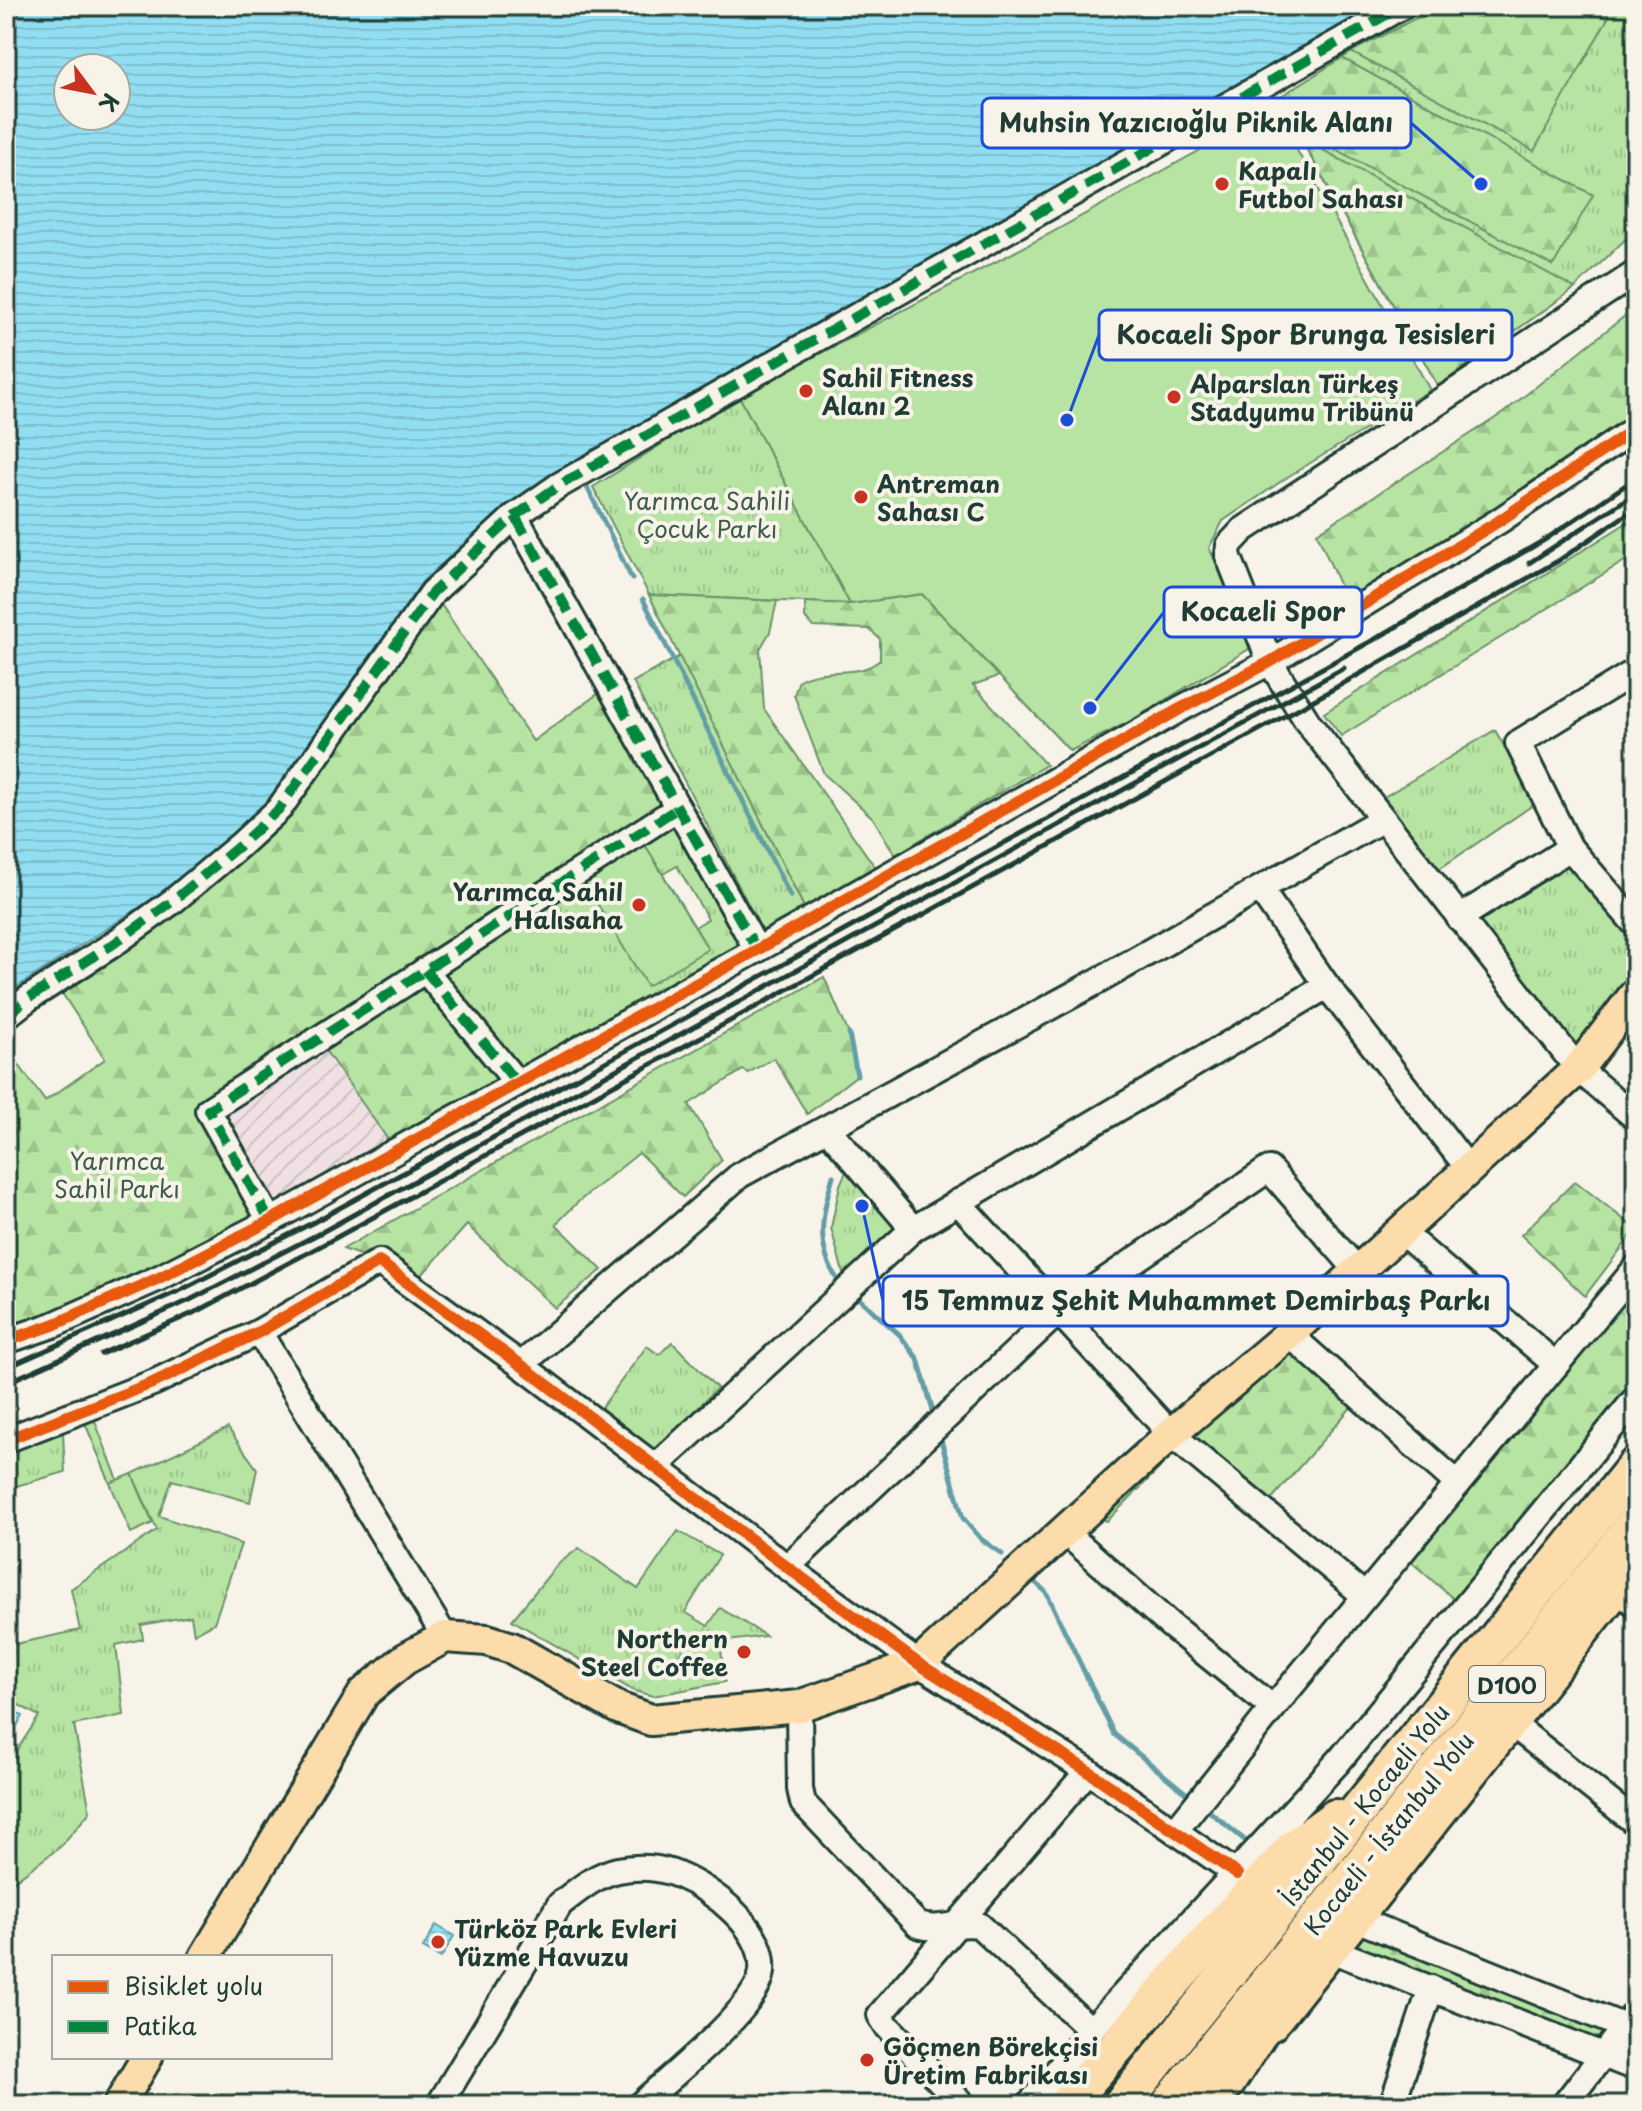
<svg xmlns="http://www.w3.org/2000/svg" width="1642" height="2111" viewBox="0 0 1642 2111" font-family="'Playpen Sans',sans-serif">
	<defs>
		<pattern id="industrial-furrows" width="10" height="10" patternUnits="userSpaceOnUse" patternTransform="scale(2)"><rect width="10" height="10" fill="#f0e0e3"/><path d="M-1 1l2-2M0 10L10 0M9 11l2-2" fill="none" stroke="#cdc1c3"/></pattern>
		<pattern id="grass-tufts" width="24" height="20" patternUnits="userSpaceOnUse" patternTransform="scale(2)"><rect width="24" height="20" fill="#b7e4a2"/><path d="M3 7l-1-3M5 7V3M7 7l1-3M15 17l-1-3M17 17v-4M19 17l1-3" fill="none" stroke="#9dc48c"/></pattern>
		<pattern id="forest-firs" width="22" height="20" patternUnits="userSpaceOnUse" patternTransform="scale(2)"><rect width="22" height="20" fill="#b7e4a2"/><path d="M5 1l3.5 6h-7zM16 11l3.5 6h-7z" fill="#9dc48c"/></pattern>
		<pattern id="water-rules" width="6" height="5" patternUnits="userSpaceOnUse" patternTransform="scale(2)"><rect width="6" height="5" fill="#91def2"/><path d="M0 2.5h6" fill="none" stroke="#7dbfd0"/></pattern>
	</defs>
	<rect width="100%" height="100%" fill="#f7f3e8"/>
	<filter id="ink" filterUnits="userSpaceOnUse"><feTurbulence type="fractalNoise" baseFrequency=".0125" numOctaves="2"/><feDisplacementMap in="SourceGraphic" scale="16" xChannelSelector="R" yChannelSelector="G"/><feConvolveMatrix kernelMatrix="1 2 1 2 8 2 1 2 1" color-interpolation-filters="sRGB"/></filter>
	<g filter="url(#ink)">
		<polygon fill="url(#industrial-furrows)" points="318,1039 396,1151 270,1221 208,1110"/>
		<g fill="url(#grass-tufts)" stroke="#6b906b" stroke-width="2" fill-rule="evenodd">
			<polygon points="1426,6 1636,6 1636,229 1575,288 1438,386 1278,98"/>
			<path d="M739 396 850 604 956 550 982 595 999 587C1018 608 1040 628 1068 637 1131 657 1190 605 1209 548L1257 644 1225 662 1206 629 1165 653 1122 648 1069 669 1055 678 1051 693 1070 751 922 594 850 604 649 595 593 487Z"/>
			<polygon points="680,656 805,909 762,931 633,682"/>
			<polygon points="1495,730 1536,803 1436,871 1384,797"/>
			<path d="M678 808 757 950 517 1083 426 970ZM645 845 663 874 677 866 708 919 695 927 708 949Z"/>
			<polygon points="1570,848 1636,925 1636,993 1578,1069 1459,919"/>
			<polygon points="850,1162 906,1227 845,1280 831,1228 840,1185"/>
			<polygon points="672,1342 717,1388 654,1454 599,1411 647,1346 659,1355"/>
			<polygon points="94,1419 118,1480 110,1483 85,1423"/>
			<polygon points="228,1428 257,1469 250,1502 172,1480 159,1516 241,1544 214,1623 194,1634 191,1616 141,1625 143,1639 116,1645 124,1715 74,1725 90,1812 60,1847 6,1887 6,1767 39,1716 6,1698 6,1646 80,1630 71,1589 157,1530 132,1474"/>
			<polygon points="63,1433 65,1472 6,1489 6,1450"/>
			<polygon points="1159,1459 1160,1468 1107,1521 1098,1518"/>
			<polygon points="678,1531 720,1555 685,1612 708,1626 720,1608 766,1636 720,1642 725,1682 653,1696 634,1691 512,1620 557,1565 579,1548 638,1589"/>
		</g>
		<g fill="url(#forest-firs)" stroke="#6b906b" stroke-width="2">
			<polygon points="1502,6 1555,6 1608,18 1534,151 1351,52 1414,19 1449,9"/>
			<polygon points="1342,58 1593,195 1553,266 1294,127 1278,98"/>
			<polygon points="1301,138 1575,288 1438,386"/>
			<polygon points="1636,307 1636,418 1601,446 1347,603 1317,533 1503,413"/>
			<polygon points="1636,517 1636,554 1341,736 1324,713"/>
			<polygon points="434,594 533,741 610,685 678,808 426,970 517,1083 396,1151 318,1040 208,1110 270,1221 6,1341 6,1047 45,1101 105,1059 58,987 241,850"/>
			<path d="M922 594 999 676 973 685 1046 765 895 855 873 818 824 774 794 695 799 680C826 665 856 680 880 660V639L869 629 813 627 805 618V602L850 604Z"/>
			<polygon points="649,595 777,601 770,632 760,649 764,709 875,867 805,909"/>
			<polygon points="824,977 849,1034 857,1075 807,1114 774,1058 748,1073 743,1070 689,1104 722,1160 683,1197 639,1153 578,1202 556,1224 602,1270 555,1308 467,1225 412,1286 379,1262 343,1249"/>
			<polygon points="1575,1181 1636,1229 1585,1296 1521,1235"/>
			<polygon points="1636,1268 1636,1398 1464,1608 1401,1553"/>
			<polygon points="1289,1334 1360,1397 1262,1510 1171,1434"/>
			<polygon points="1356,1919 1624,2026 1636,2012 1636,2068 1331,1950"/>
		</g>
		<g fill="#b7e4a2" stroke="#6b906b" stroke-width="2">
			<polygon points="1274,109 1430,390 1289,476 1223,521 1209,548 1257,644 1129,722 1070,751 922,594 850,604 739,396 1049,234"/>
			<polygon points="645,845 708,949 647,986 584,882"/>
			<polygon points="132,1474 153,1523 131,1533 110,1483"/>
		</g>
		<g fill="url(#water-rules)" stroke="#639ea6" stroke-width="2" fill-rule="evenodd">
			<path d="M6 6H1383L564 468 467 541 422 582 316 737 239 837 200 868 6 994ZM68 68H116V116H68Z"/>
			<circle cx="688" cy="1660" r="10"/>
			<polygon points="6,1706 23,1716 6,1743"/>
			<polygon points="436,1925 454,1936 441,1958 423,1948"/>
		</g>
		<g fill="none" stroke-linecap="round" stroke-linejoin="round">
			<g stroke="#639ea6" stroke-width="5">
				<polyline points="587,487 632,579"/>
				<polyline points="643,599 790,896"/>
				<polyline points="849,1034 857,1075"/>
				<path d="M833 1176C822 1213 815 1245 837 1279"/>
				<polyline points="858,1298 899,1334 918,1359 933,1411"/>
				<polyline points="941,1440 963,1518 981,1539 1002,1554"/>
				<polyline points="1036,1583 1046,1592 1114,1734 1187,1794"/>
				<polyline points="1209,1811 1247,1842"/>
			</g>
			<defs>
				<g id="minor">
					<polyline points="1636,273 1243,530 1229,545 1228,555 1270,662 1309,724 1578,1069 1636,1118"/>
					<polyline points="515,516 757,950"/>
					<polyline points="1636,671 1518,743 1570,848 1636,925"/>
					<polyline points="1260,889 1327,986 1468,1168"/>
					<polyline points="1459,918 1570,848"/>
					<polyline points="425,970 517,1083"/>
					<polyline points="6,1016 29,998 112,945 173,901 240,845 279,809 433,592 515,516 558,486 1402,6"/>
					<polyline points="828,1129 913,1229"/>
					<polyline points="958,1202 1171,1434 1365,1596"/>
					<polyline points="270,1221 208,1110 678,808"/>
					<polyline points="1399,1230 1556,1365"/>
					<polyline points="259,1332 445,1637"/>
					<polyline points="1289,1334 1458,1484"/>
					<polyline points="6,1341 53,1325 159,1278 270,1221 757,950 1180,709 1270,662 1499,521 1636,428"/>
					<polyline points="521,1365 740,1175 1098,981 1381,820"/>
					<polyline points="6,1440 155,1382 259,1332 379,1262 521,1365 787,1567 919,1664 1088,1771 1237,1874"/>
					<polyline points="655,1467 913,1229 1327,986"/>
					<polyline points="1065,1532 1169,1624 1273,1708"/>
					<polyline points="787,1567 1057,1313 1269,1169 1357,1270"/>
					<polyline points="1617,1591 1636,1604"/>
					<path d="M799 1706 800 1789 803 1803 918 1925C939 1932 958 1921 979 1925L1091 2030"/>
					<polyline points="1511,1723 1636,1823"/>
					<polyline points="1175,1831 1273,1708 1636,1268"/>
					<polyline points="1356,1919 1625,2027"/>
					<polyline points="1331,1950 1636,2068"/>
					<path d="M439 2105 560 1904C578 1890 595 1875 618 1870 637 1866 660 1867 678 1875 712 1889 766 1929 762 1971 759 2008 668 2078 640 2105"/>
					<polyline points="963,2105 886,2025 880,2015 1088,1771"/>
					<polyline points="1029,2105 1091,2030 1339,1761 1636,1398"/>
					<polyline points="1392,2105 1431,1988"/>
					<polyline points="1564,2105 1636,2012"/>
				</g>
				<g id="major">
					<polyline points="205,1957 364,1693 405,1659 445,1637 487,1640 512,1648 618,1708 651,1720 799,1706 919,1664 1171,1434 1289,1334 1578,1069 1636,993"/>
					<polyline points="1272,2025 1636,1566"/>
					<polyline points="119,2105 147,2057"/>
					<polyline points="1209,2105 1240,2066"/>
				</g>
				<g id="highway">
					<polyline points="1227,2082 1281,1998"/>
					<polyline points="1066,2105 1217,1931 1294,1848 1335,1818"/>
					<polyline points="1121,2105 1636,1466"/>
					<polyline points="1169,2105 1636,1523"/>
				</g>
			</defs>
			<use href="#minor" stroke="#1f3d34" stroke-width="30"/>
			<use href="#major" stroke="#1f3d34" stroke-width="36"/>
			<use href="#highway" stroke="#1f3d34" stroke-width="42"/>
			<use href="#minor" stroke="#f7f3e8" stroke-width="24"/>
			<use href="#major" stroke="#fddcac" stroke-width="30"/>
			<use href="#highway" stroke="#fddcac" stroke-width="36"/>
			<g stroke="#1f3d34" stroke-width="5">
				<polyline points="1529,563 1636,493"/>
				<polyline points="101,1354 200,1310 330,1241 1321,696 1558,561 1636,508"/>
				<polyline points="6,1368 181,1290 314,1222 1377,638 1546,539 1636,478"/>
				<polyline points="6,1383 190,1300 322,1232 1344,668"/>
			</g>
			<g stroke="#00873e" stroke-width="10" stroke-dasharray="20 10" stroke-linecap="butt">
				<polyline points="515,516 757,950"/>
				<polyline points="425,970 517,1083"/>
				<polyline points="6,1016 29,998 112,945 173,901 240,845 279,809 433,592 515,516 558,486 1402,6"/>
				<polyline points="270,1221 208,1110 678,808"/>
			</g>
			<defs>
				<g id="cycleway">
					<polyline points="6,1341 53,1325 159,1278 270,1221 757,950 1180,709 1270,662 1499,521 1636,428"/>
					<polyline points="6,1440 155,1382 259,1332 379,1262 521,1365 787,1567 919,1664 1088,1771 1237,1874"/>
				</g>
			</defs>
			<use href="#cycleway" stroke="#f7f3e8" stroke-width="17"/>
			<use href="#cycleway" stroke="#e8590c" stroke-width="12"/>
		</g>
	</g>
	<g fill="#c8321e" stroke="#f7f3e8" stroke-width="3">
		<circle cx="1222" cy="184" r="8"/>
		<circle cx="806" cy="391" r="8"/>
		<circle cx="1174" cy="397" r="8"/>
		<circle cx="861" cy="497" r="8"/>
		<circle cx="639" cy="905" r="8"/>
		<circle cx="744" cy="1652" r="8"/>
		<circle cx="438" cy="1942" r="8"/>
		<circle cx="867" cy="2060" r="8"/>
	</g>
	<g text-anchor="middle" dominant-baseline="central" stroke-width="8" stroke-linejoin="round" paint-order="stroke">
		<rect fill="#f7f3e8" stroke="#60746a" stroke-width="2" x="1469" y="1666" width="76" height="36" rx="6"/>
		<g font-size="22" font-weight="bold" fill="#1f3d34">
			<text x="1507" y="1684">D100</text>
		</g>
		<g font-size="24" font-weight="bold" fill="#1f3d34" stroke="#f7f3e8" text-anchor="start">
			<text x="1238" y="170">Kapalı<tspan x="1238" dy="28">Futbol Sahası</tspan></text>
			<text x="822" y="377">Sahil Fitness<tspan x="822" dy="28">Alanı 2</tspan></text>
			<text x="1190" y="383">Alparslan Türkeş<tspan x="1190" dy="28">Stadyumu Tribünü</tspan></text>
			<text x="877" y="483">Antreman<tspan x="877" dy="28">Sahası C</tspan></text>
			<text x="623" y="891" text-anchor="end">Yarımca Sahil<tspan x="623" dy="28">Halısaha</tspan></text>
			<text x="728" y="1638" text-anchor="end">Northern<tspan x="728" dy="28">Steel Coffee</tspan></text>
			<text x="454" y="1928">Türköz Park Evleri<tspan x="454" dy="28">Yüzme Havuzu</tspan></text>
			<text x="883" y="2046">Göçmen Börekçisi<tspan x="883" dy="28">Üretim Fabrikası</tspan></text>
		</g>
		<g font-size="24" fill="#3d5e4a" stroke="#f7f3e8">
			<text x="707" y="500">Yarımca Sahili<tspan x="707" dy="28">Çocuk Parkı</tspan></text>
			<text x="117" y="1160">Yarımca<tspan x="117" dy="28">Sahil Parkı</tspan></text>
		</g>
		<g font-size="24" fill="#1f3d34" stroke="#f7f3e8">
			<text transform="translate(1364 1804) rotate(-51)">İstanbul - Kocaeli Yolu</text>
			<text transform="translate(1388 1833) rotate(-51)">Kocaeli - İstanbul Yolu</text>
		</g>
	</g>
	<path fill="none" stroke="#1d4ed8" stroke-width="3" d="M1481 184L1411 123M1067 420L1099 335M1090 708L1164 612M862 1206L883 1301"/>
	<g fill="#1d4ed8" stroke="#f7f3e8" stroke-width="3">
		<circle cx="1481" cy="184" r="8"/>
		<circle cx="1067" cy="420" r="8"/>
		<circle cx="1090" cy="708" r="8"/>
		<circle cx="862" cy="1206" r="8"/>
	</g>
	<g fill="#f7f3e8" stroke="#1d4ed8" stroke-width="3">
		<rect x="982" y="98" width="429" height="50" rx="8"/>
		<rect x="1099" y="310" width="413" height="50" rx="8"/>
		<rect x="1164" y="587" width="198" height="50" rx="8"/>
		<rect x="883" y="1276" width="625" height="50" rx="8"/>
	</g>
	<g font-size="26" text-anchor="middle" font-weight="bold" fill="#1f3d34">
		<text x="1196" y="132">Muhsin Yazıcıoğlu Piknik Alanı</text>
		<text x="1306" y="344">Kocaeli Spor Brunga Tesisleri</text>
		<text x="1263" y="621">Kocaeli Spor</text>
		<text x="1196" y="1310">15 Temmuz Şehit Muhammet Demirbaş Parkı</text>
	</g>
	<rect width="1642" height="2111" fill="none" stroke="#f7f3e8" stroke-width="32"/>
	<rect x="16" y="16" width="1610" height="2079" fill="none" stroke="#1f3d34" stroke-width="3" filter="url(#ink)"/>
	<rect x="52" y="1955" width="280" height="104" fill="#f7f3e8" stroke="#a1aaa0" stroke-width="2"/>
	<rect x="68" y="1981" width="40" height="12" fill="#e8590c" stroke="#a1aaa0" stroke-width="2"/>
	<text x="124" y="1995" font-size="24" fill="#1f3d34">Bisiklet yolu</text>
	<rect x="68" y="2021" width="40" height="12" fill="#00873e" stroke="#a1aaa0" stroke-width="2"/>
	<text x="124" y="2035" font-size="24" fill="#1f3d34">Patika</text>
	<g transform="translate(92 92) rotate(122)"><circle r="38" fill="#f7f3e8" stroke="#a1aaa0" stroke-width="2"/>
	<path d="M0-6L14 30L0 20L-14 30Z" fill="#c8321e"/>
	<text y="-12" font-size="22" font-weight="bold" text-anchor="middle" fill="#1f3d34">K</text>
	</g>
</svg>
